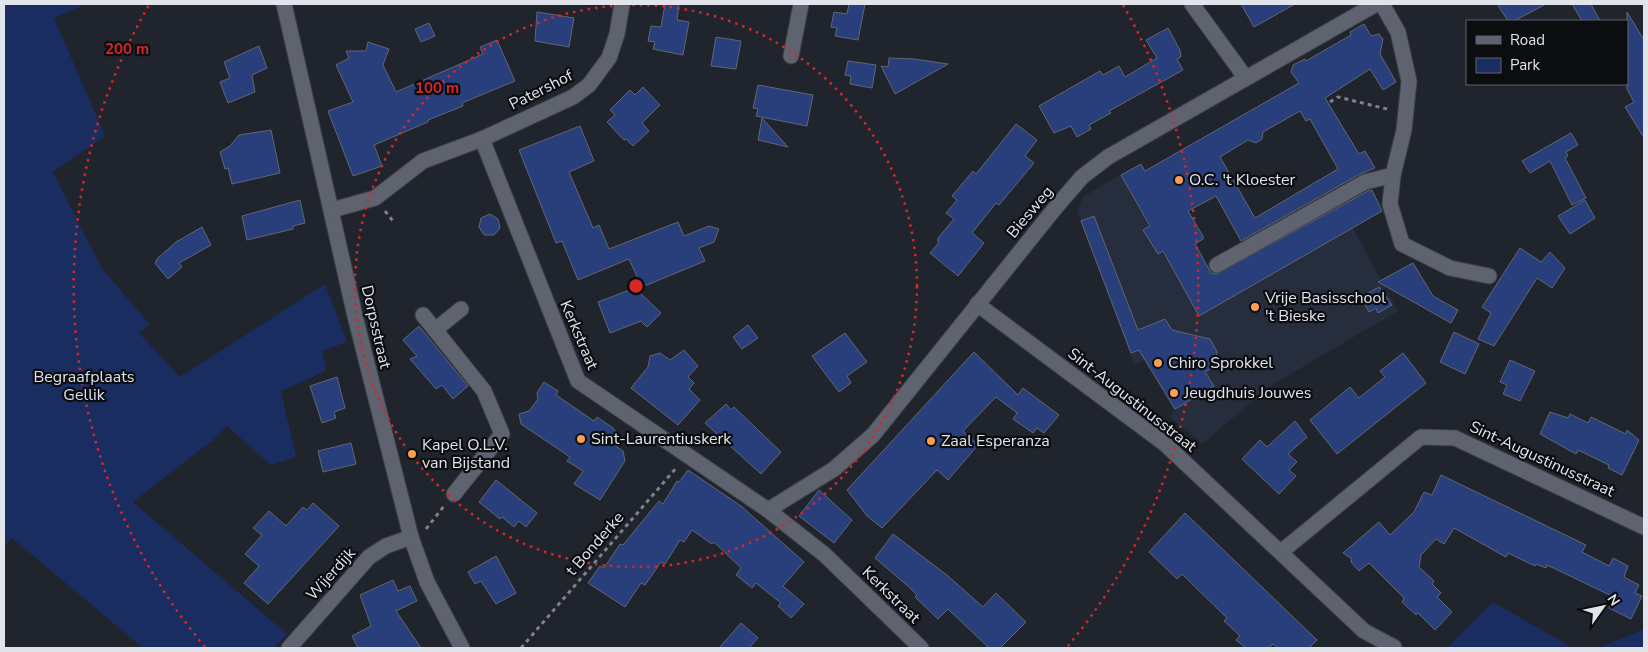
<svg xmlns="http://www.w3.org/2000/svg" width="1648" height="652" viewBox="0 0 1648 652" font-family="'Nunito Sans',sans-serif">
	<rect width="100%" height="100%" fill="#20242d"/>
	<polygon fill="#262d3c" points="1121,174 1147,221 1195,244 1212,273 1320,212 1335,238 1353,228 1398,311 1272,385 1202,444 1169,416 1174,410 1144,360 1134,364 1077,212 1083,197"/>
	<g fill="#1a2d60">
		<polygon points="4,4 86,4 54,18 105,136 53,172 101,267 150,325 139,333 180,377 325,284 347,342 322,351 326,371 281,391 296,457 271,465 227,426 213,440 133,502 287,634 274,648 143,648 12,538 4,547"/>
		<polygon points="1493,602 1573,648 1447,648"/>
		<polygon points="1644,629 1644,648 1599,648"/>
	</g>
	<g fill="#283f7b" stroke="#616672" fill-rule="evenodd">
		<polygon points="665,4 679,4 677,20 689,22 683,55 653,49 655,42 648,41 651,26 661,27"/>
		<polygon points="849,4 865,4 858,40 835,36 837,28 831,27 834,12 847,14"/>
		<polygon points="1241,4 1295,4 1254,27"/>
		<polygon points="1497,4 1546,4 1514,21 1508,21"/>
		<polygon points="1572,4 1591,4 1600,21 1582,21"/>
		<polygon points="537,12 574,18 569,47 535,41"/>
		<polygon points="1627,12 1644,40 1644,138 1625,107 1634,102 1627,89"/>
		<polygon points="429,23 435,36 421,42 415,29"/>
		<path d="M1364 24 1371 36 1379 34 1383 39 1380 54 1396 82 1383 90 1370 69 1325 98 1359 154 1365 151 1375 168 1360 174 1241 241 1216 196 1188 211 1203 236V239L1195 244 1211 273 1217 274 1368 191 1372 190 1382 211 1199 316 1163 251 1158 254 1143 230 1150 226 1121 175 1141 164 1145 171 1299 83 1291 72 1293 65 1305 59 1306 61 1351 35 1350 32ZM1300 111 1306 121 1310 119 1338 169 1255 218 1220 157 1248 140 1256 143 1262 139 1263 132Z"/>
		<polygon points="1168,28 1180,50 1181,57 1177,59 1183,70 1109,111 1111,113 1089,125 1091,129 1077,137 1071,126 1054,133 1039,106 1100,71 1103,75 1119,66 1125,77 1157,58 1146,40"/>
		<polygon points="716,37 741,41 736,69 711,66"/>
		<polygon points="497,40 515,81 462,103 463,106 428,120 428,122 374,145 382,166 353,176 328,111 353,102 336,65 349,58 346,51 366,51 368,42 389,49 383,65 396,92 483,54 480,47"/>
		<polygon points="259,46 267,68 252,75 255,92 228,103 220,82 230,78 224,62"/>
		<polygon points="889,58 914,59 948,64 895,94 881,66 888,67"/>
		<polygon points="848,61 876,65 872,88 850,84 851,76 845,75"/>
		<polygon points="758,85 813,95 807,126 756,116 758,109 753,108"/>
		<polygon points="643,87 660,105 642,123 649,131 633,146 626,139 624,140 607,122 615,115 610,110 630,90 635,95"/>
		<polygon points="762,118 788,147 758,140"/>
		<polygon points="1016,124 1037,140 1025,156 1034,163 999,205 996,203 972,233 984,243 958,276 930,253 938,244 938,238 954,219 946,213 957,200 952,196 973,171 976,174"/>
		<polygon points="580,126 594,161 569,172 593,228 599,225 609,249 678,222 684,236 709,226 719,229 714,242 699,248 705,261 642,287 629,259 578,280 562,241 556,243 519,150"/>
		<polygon points="271,130 280,173 232,184 228,168 225,169 220,152 230,146 239,135"/>
		<polygon points="1571,133 1578,145 1566,152 1568,156 1565,158 1586,198 1572,205 1550,161 1530,173 1522,161"/>
		<polygon points="300,200 305,223 293,226 293,229 247,240 242,216"/>
		<polygon points="1585,200 1595,218 1570,234 1558,216"/>
		<polygon points="490,214 498,219 500,228 494,235 484,235 479,227 481,218"/>
		<polygon points="1094,216 1138,330 1165,319 1172,330 1210,339 1217,352 1214,366 1205,372 1214,386 1175,409 1139,350 1131,353 1081,221"/>
		<polygon points="202,227 211,245 179,263 182,267 168,279 155,263 158,258 176,242"/>
		<polygon points="1520,248 1541,262 1550,252 1565,268 1552,288 1537,278 1494,346 1478,339 1491,313 1482,307"/>
		<polygon points="1413,263 1433,296 1458,310 1451,323 1378,282"/>
		<polygon points="1379,287 1392,305 1378,313 1376,308 1369,312 1361,297"/>
		<polygon points="635,288 661,313 647,327 641,321 610,333 598,302"/>
		<polygon points="748,325 758,338 742,349 733,337"/>
		<polygon points="419,326 468,386 453,399 442,385 436,389 410,359 417,356 403,340"/>
		<polygon points="1454,332 1479,344 1465,374 1440,362"/>
		<polygon points="845,333 867,362 847,376 851,383 839,392 812,356"/>
		<polygon points="684,350 698,366 688,377 694,383 689,389 700,400 678,425 631,388 648,367 650,356 660,353 670,360"/>
		<polygon points="974,352 1018,395 1023,388 1059,415 1044,433 1037,428 1033,433 1013,419 1017,413 996,397 963,431 978,445 948,480 937,470 882,528 867,516 847,490"/>
		<polygon points="1403,353 1426,383 1337,454 1310,420 1350,387 1359,398 1385,377 1380,371"/>
		<polygon points="1510,360 1535,371 1520,401 1503,394 1507,385 1500,382"/>
		<polygon points="337,377 345,408 334,412 336,418 322,423 310,386"/>
		<polygon points="544,382 558,391 556,395 594,421 597,417 613,428 619,436 617,447 623,451 625,461 600,500 574,484 583,471 567,461 570,457 521,424 519,414 529,411 538,399 537,393"/>
		<polygon points="726,404 731,410 734,407 781,452 761,474 705,423"/>
		<polygon points="1550,412 1568,418 1570,414 1588,423 1591,417 1626,434 1627,430 1639,440 1622,475 1608,468 1609,465 1578,450 1576,454 1540,434"/>
		<polygon points="1295,421 1307,437 1288,454 1297,462 1289,470 1296,476 1279,494 1242,459 1260,440 1267,447"/>
		<polygon points="351,443 356,464 323,472 318,451"/>
		<polygon points="688,470 741,506 804,562 783,586 804,604 791,618 778,606 781,603 756,583 752,588 736,575 741,568 714,542 712,544 692,530 684,542 680,540 665,564 661,562 645,585 641,583 625,607 588,583 600,566 604,568 620,544 623,545 659,501 663,504 677,481 679,482"/>
		<polygon points="1441,475 1586,545 1582,552 1609,566 1613,558 1628,566 1624,577 1639,585 1635,593 1642,596 1631,619 1609,608 1614,597 1547,565 1546,568 1536,564 1535,566 1508,553 1506,557 1454,528 1444,544 1436,539 1421,555 1419,567 1434,581 1432,584 1441,593 1437,597 1452,612 1435,630 1418,613 1416,615 1402,602 1404,598 1369,563 1359,571 1351,562 1352,559 1343,553 1379,522 1390,535 1414,512 1424,492 1432,495"/>
		<polygon points="496,480 537,513 526,527 519,521 514,527 502,517 500,519 479,502"/>
		<polygon points="819,490 852,520 834,543 799,516"/>
		<polygon points="313,503 339,526 268,604 244,583 259,566 245,554 262,535 253,528 269,511 286,526 303,507 307,510"/>
		<polygon points="1185,513 1317,640 1309,648 1278,648 1273,644 1268,648 1246,648 1236,640 1240,636 1224,621 1227,618 1182,574 1177,579 1149,552"/>
		<polygon points="893,534 948,576 983,607 996,593 1026,622 1000,648 989,648 948,609 938,619 915,597 917,595 909,587 875,558"/>
		<polygon points="496,556 516,593 496,604 481,581 475,584 468,572"/>
		<polygon points="393,580 398,591 410,586 417,601 396,611 421,648 358,648 352,636 371,626 360,595"/>
		<polygon points="741,623 758,638 749,648 719,648"/>
	</g>
	<g fill="none" stroke-linecap="round" stroke-linejoin="round">
		<defs>
			<g id="minor">
				<polyline points="284,4 355,316 411,537 427,582 462,648"/>
				<polyline points="1192,4 1245,77"/>
				<polyline points="1382,4 1398,32 1409,81 1404,130 1393,175 1390,204 1402,244 1450,268 1489,276"/>
				<polyline points="791,56 801,4"/>
				<polyline points="482,139 578,381 768,510 825,555 921,648"/>
				<polyline points="332,210 375,198 423,161 482,139 573,97 589,85 609,58 617,34 622,4"/>
				<polyline points="1217,265 1365,182 1393,175"/>
				<polyline points="977,304 1165,444 1364,631 1394,647"/>
				<polyline points="423,315 484,391 502,434 454,494"/>
				<polyline points="435,330 461,309"/>
				<polyline points="768,510 834,469 873,435 1056,207 1082,177 1108,157 1376,4"/>
				<polyline points="1281,552 1421,437 1455,438 1644,527"/>
				<polyline points="289,648 369,557 386,546 411,537"/>
			</g>
		</defs>
		<use href="#minor" stroke="#3d4148" stroke-width="17"/>
		<g stroke="#7d8189" stroke-width="3" stroke-dasharray="4 4" stroke-linecap="butt">
			<polyline points="1330,102 1338,97 1391,110"/>
			<polyline points="385,211 393,221"/>
			<polyline points="426,529 444,506"/>
			<polyline points="521,648 677,467"/>
		</g>
		<use href="#minor" stroke="#5e636f" stroke-width="15"/>
	</g>
	<g fill="none" stroke="#d62828" stroke-width="2.5" stroke-dasharray="2.5 5">
		<circle cx="636" cy="286" r="281"/>
		<path d="M205 647A562 562 0 0 1 149 5M1123 5A562 562 0 0 1 1067 647"/>
	</g>
	<g fill="#fc9d54" stroke="#0b0d11" stroke-width="2">
		<circle cx="1179" cy="180" r="5"/>
		<circle cx="1255" cy="307" r="5"/>
		<circle cx="1158" cy="363" r="5"/>
		<circle cx="1174" cy="393" r="5"/>
		<circle cx="581" cy="439" r="5"/>
		<circle cx="931" cy="441" r="5"/>
		<circle cx="412" cy="454" r="5"/>
	</g>
	<g text-anchor="middle" dominant-baseline="central" stroke-width="4.5" stroke-linejoin="round" paint-order="stroke">
		<g font-size="16" fill="#e1e4eb" stroke="#0b0d11">
			<text transform="translate(541 90) rotate(-27)">Patershof</text>
			<text transform="translate(1030 212) rotate(-50)">Biesweg</text>
			<text transform="translate(376 327) rotate(77)">Dorpsstraat</text>
			<text transform="translate(579 335) rotate(67)">Kerkstraat</text>
			<text transform="translate(1132 400) rotate(38)">Sint-Augustinusstraat</text>
			<text transform="translate(1542 459) rotate(25)">Sint-Augustinusstraat</text>
			<text transform="translate(595 544) rotate(-49)">t Bonderke</text>
			<text transform="translate(331 574) rotate(-48)">Wijerdijk</text>
			<text transform="translate(891 595) rotate(44)">Kerkstraat</text>
		</g>
		<g font-size="16" fill="#e1e4eb" stroke="#0b0d11" text-anchor="start">
			<text x="1189" y="180">O.C. 't Kloester</text>
			<text x="1265" y="298">Vrije Basisschool<tspan x="1265" dy="18">'t Bieske</tspan></text>
			<text x="1168" y="363">Chiro Sprokkel</text>
			<text x="1184" y="393">Jeugdhuis Jouwes</text>
			<text x="591" y="439">Sint-Laurentiuskerk</text>
			<text x="941" y="441">Zaal Esperanza</text>
			<text x="422" y="445">Kapel O.L.V.<tspan x="422" dy="18">van Bijstand</tspan></text>
		</g>
		<g font-size="16" fill="#d7e0f2" stroke="#0b0d11">
			<text x="84" y="377">Begraafplaats<tspan x="84" dy="18">Gellik</tspan></text>
		</g>
	</g>
	<circle cx="636" cy="286" r="8" fill="#d62828" stroke="#0b0d11" stroke-width="2.5"/>
	<g font-size="15" text-anchor="middle" font-weight="bold" fill="#d62828" stroke="#0b0d11" stroke-width="4.5" stroke-linejoin="round" paint-order="stroke">
		<text x="127" y="54">200 m</text>
		<text x="437" y="93">100 m</text>
	</g>
	<rect width="1648" height="652" fill="none" stroke="#e1e4eb" stroke-width="10"/>
	<rect x="1466" y="20" width="162" height="65" fill="#0b0d11" stroke="#616368"/>
	<rect x="1476" y="36" width="25" height="8" fill="#5e636f" stroke="#616368"/>
	<text x="1510" y="45" font-size="15" fill="#e1e4eb">Road</text>
	<rect x="1476" y="58" width="25" height="15" fill="#1a2d60" stroke="#616368"/>
	<text x="1510" y="70" font-size="15" fill="#e1e4eb">Park</text>
	<g transform="translate(1603 607) rotate(57)" stroke="#0b0d11" stroke-width="4" paint-order="stroke">
	<path d="M0-4L9 19L0 12L-9 19Z" fill="#e1e4eb"/>
	<text y="-8" font-size="14" font-weight="bold" text-anchor="middle" fill="#e1e4eb">N</text>
	</g>
</svg>
